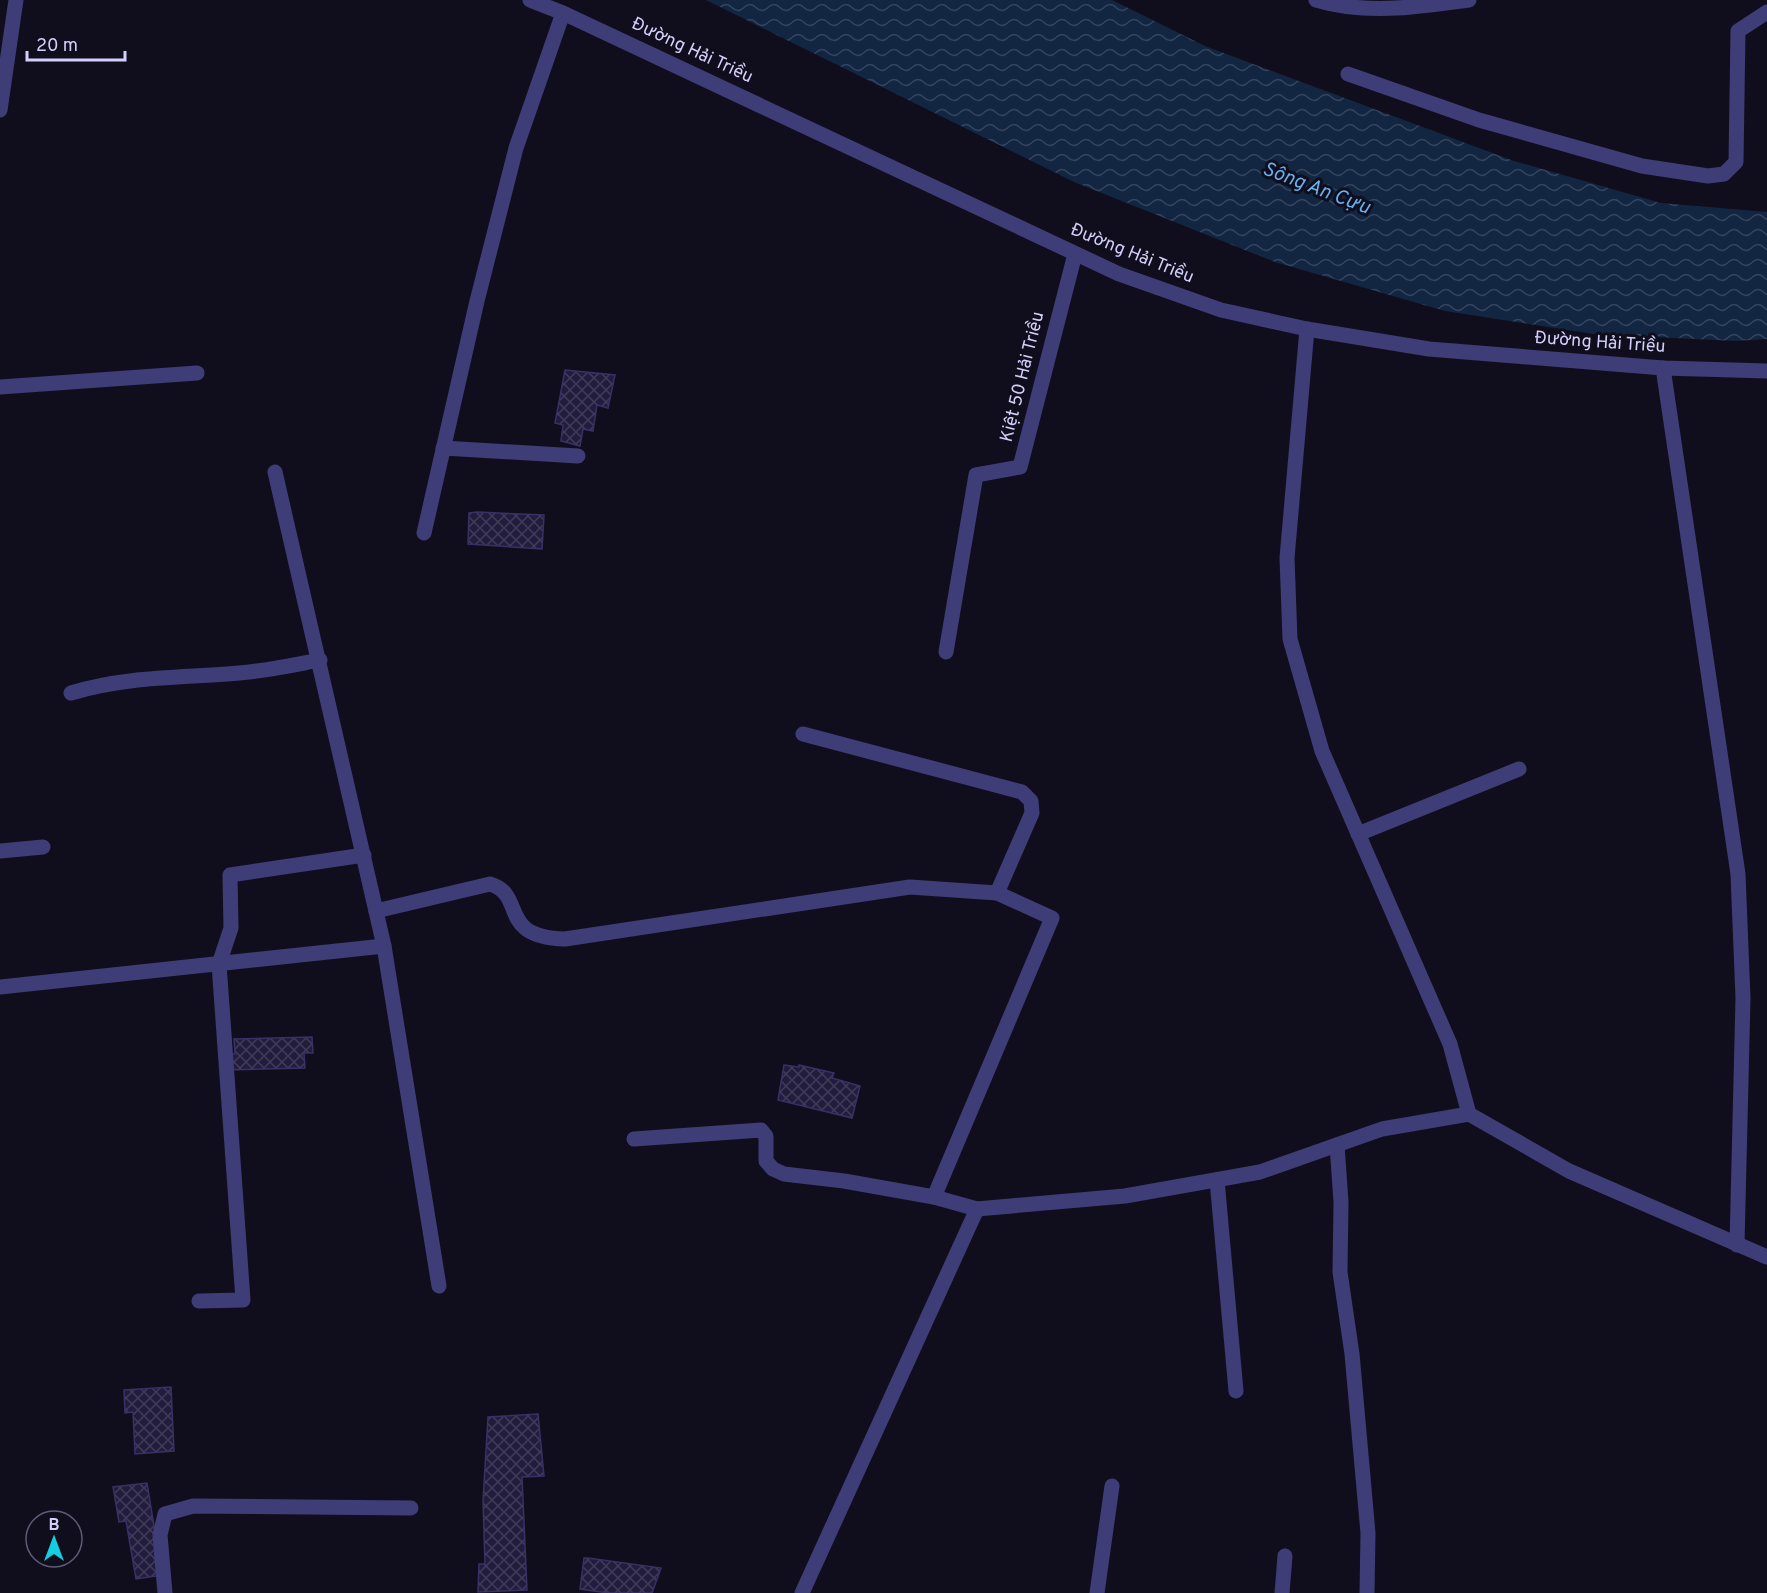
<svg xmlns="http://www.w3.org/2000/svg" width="1767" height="1593" viewBox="0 0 1767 1593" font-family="Overpass,sans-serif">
	<defs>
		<pattern id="water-waves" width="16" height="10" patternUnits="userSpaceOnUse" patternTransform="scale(1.5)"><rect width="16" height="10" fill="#122642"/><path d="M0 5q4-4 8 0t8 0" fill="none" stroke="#34445e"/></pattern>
		<pattern id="building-cross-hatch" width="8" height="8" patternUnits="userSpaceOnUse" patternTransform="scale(1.5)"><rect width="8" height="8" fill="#221c3d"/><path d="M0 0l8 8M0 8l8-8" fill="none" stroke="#413c5a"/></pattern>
	</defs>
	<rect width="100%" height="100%" fill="#100e1d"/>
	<polygon fill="url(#water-waves)" points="706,0 1112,0 1205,46 1514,161 1661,203 1767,212 1767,339 1736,341 1594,334 1445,311 1275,262 1074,182"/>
	<g fill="url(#building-cross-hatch)" stroke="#3a3066" stroke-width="1.5">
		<polygon points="565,370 615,375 608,408 597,405 593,431 583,429 580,446 561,441 563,425 555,423"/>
		<polygon points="477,512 544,515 542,549 468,544 469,513"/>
		<polygon points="312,1037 313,1053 304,1053 305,1068 228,1070 227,1054 235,1054 234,1039"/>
		<polygon points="784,1065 799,1067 799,1065 834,1073 832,1078 860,1086 852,1118 778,1100"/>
		<polygon points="171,1387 174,1451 135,1454 133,1412 125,1413 124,1390"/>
		<polygon points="538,1414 544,1476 522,1477 527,1590 478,1592 479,1564 485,1564 483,1501 488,1417"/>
		<polygon points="147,1483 162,1575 136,1579 126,1521 119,1522 113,1487"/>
		<polygon points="584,1558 588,1558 661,1568 652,1593 608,1593 580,1589"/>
	</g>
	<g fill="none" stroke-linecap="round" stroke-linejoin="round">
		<g stroke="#3f3d78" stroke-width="15">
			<polyline points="530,0 563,13 1119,274 1221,310 1307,329 1429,349 1663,368 1767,371"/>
			<path d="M1316 0C1366 15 1418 7 1469 0"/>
			<polyline points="1348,74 1479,120 1642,166 1708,176 1724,174 1736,162 1738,31 1767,12"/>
			<polyline points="0,110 16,0"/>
			<polyline points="1307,329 1287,558 1290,639 1322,751 1450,1044 1469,1114"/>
			<polyline points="1663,368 1738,874 1743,998 1737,1245"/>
			<polyline points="0,387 197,373"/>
			<polyline points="443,448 578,456"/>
			<polyline points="275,472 384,946 439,1286"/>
			<polyline points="424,533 477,301 516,148 563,13"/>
			<polyline points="946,652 976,475 1020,467 1075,254"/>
			<path d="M71 693C126 676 182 678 239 673 266 671 293 665 320 660"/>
			<polyline points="803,734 1022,792 1031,801 1032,813 997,893"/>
			<polyline points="1358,834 1519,769"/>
			<polyline points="0,851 43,847"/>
			<path d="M376 911 490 884C527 895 496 937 565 939L910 887 997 893 1052 918 934 1197"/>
			<polyline points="0,987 384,946"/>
			<polyline points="634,1139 761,1130 766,1136 766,1161 773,1169 784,1174 844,1181 934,1197 977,1209 802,1593"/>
			<polyline points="1337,1145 1341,1202 1340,1272 1352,1354 1368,1533 1367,1593"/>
			<polyline points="1217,1180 1236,1391"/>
			<polyline points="977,1209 1125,1196 1260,1172 1382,1129 1469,1114 1569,1171 1767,1257"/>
			<polyline points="199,1301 243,1300 219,964 231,928 230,875 364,855"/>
			<polyline points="165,1593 160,1535 165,1514 193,1506 411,1508"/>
			<polyline points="1097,1593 1112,1486"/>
			<polyline points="1282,1593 1285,1556"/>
		</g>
	</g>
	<g text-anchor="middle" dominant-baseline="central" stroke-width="6" stroke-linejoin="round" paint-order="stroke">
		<g font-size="18" fill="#d4cffa" stroke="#100e1d">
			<text transform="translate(692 51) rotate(25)">Đường Hải Triều</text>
			<text transform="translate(1132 254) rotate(22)">Đường Hải Triều</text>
			<text transform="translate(1600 343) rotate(4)">Đường Hải Triều</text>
			<text transform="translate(1023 377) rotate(-76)">Kiệt 50 Hải Triều</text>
		</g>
		<g font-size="20" font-style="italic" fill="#67b2f1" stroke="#100e1d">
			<text transform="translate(1316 189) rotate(21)">Sông An Cựu</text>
		</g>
	</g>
	<g transform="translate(54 1539)"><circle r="28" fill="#100e1d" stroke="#5e5b75" stroke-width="1.5"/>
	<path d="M0-4.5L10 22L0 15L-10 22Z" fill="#15cde0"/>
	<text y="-9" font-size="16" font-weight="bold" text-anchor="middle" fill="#d4cffa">B</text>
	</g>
	<path d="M27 51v9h98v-9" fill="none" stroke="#d4cffa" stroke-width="3"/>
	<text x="36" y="51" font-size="18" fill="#d4cffa" stroke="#100e1d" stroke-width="4.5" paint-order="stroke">20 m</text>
</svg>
